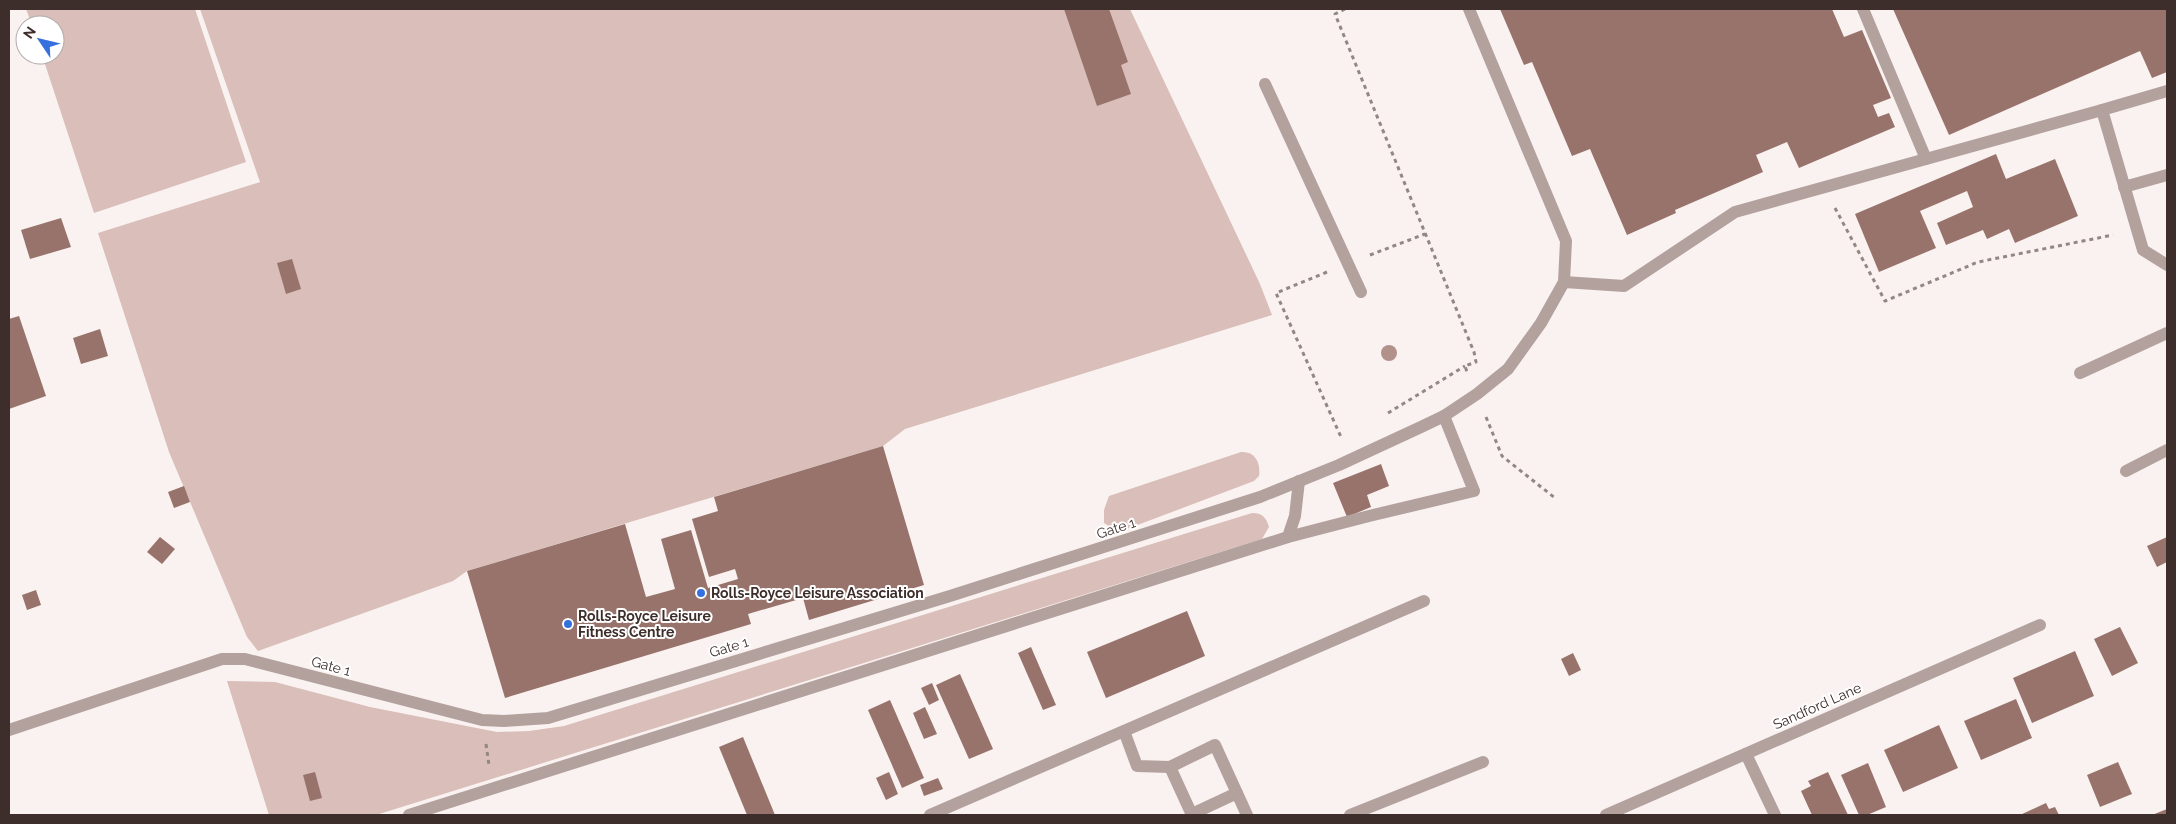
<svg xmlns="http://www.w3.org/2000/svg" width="2176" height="824" viewBox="0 0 2176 824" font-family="Raleway,sans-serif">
	<rect width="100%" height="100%" fill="#faf2f0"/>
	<g fill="#d9beb9">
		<polygon points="26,9 195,9 246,162 94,213 42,55 55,55 55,25 32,25"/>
		<polygon points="200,9 1130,9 1260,284 1272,315 905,429 883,446 467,571 453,581 258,651 247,637 169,452 98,233 260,182"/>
		<path d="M1241 452C1255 451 1261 463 1259 476L1254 481 1119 532 1104 523V510L1109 496Z"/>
		<path d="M1252 513C1262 513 1266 517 1269 527L1262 539 376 815H269L227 681 275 682 370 707 497 732 529 731 564 726Z"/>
	</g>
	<g fill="#98736c">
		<polygon points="1064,9 1109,9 1128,62 1121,65 1131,94 1097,106"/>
		<polygon points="1500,9 1832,9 1844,37 1862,30 1891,98 1873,105 1878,117 1889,113 1895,127 1799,168 1787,142 1756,155 1763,172 1675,210 1676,213 1627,235 1590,149 1572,156 1532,62 1524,65"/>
		<polygon points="1893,9 2167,9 2167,72 2152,78 2140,51 1949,135"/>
		<polygon points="1996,154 2006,179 2055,159 2078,216 2015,243 2009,229 1987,239 1983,230 1946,245 1937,223 1973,207 1967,191 1920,211 1936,248 1879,272 1855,214"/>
		<polygon points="61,218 71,247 30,259 21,230"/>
		<polygon points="292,259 301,289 286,294 277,263"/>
		<polygon points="19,316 46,396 9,409 9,319"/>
		<polygon points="100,329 108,356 81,364 73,338"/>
		<polygon points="883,446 924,585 809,620 803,598 748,614 751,624 505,698 467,571 625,524 646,597 675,589 661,539 691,530 708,588 738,579 735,569 709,577 692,519 718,511 714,497"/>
		<polygon points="1381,464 1389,486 1367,495 1371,507 1347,517 1333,483"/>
		<polygon points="184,486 190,502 174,508 168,492"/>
		<polygon points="160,537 175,549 162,564 147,552"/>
		<polygon points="2167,537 2167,562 2157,567 2147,546"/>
		<polygon points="36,590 41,605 27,610 22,595"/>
		<polygon points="1187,611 1205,656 1106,698 1087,652"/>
		<polygon points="2120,627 2138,663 2112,676 2094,639"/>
		<polygon points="1031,647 1056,705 1043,710 1018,653"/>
		<polygon points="2075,651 2094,696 2032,723 2013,678"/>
		<polygon points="1573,653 1581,670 1569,676 1561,659"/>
		<polygon points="960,674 993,749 969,759 936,685"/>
		<polygon points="932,683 939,700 929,705 921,688"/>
		<polygon points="2016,699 2032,738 1981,760 1964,721"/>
		<polygon points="890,700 924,778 902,788 868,710"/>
		<polygon points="925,707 937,734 924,739 913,713"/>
		<polygon points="1939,725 1958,768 1903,792 1884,750"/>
		<polygon points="743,737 775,815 747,815 719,747"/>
		<polygon points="2118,762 2132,794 2100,807 2087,775"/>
		<polygon points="1868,763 1886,807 1867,815 1859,815 1841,775"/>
		<polygon points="315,772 322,798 310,801 303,775"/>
		<polygon points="889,772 898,794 886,800 876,778"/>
		<polygon points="1828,772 1848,815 1812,815 1801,791 1811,786 1808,781"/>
		<polygon points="938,778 943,789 924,796 920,785"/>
		<polygon points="2046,803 2049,809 2055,807 2059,815 2020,815"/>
		<polygon points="2167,809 2167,815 2152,815"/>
	</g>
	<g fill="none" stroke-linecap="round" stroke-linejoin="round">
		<g stroke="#938784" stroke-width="3" stroke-dasharray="4 4" stroke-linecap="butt">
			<polyline points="1345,9 1335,14 1474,352 1476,362 1465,366 1467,372"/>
			<polyline points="1835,208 1885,301 1978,262 2113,235"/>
			<polyline points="1370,255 1425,234"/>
			<polyline points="1327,272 1276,293 1341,437"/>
			<polyline points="1388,413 1465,366"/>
			<polyline points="1486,417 1502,456 1555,498"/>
			<polyline points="486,744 489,765"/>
		</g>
		<g stroke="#b3a19e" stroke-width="12">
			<polyline points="1863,9 1926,159 2102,110"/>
			<polyline points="1265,84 1361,292"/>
			<polyline points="2167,91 2102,110 2143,250 2167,265"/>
			<polyline points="2124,187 2167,175"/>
			<polyline points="1564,282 1624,286 1735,212 1926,159"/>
			<polyline points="2080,373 2167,333"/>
			<polyline points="2126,471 2167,450"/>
			<polyline points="1288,537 1295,516 1299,481"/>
			<polyline points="9,730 222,659 245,659 482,720 504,721 548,718 950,596 1260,497 1339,465 1421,427 1444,416 1477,394 1508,369 1541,323 1564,282 1566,241 1469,9"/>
			<polyline points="1124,731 1137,766 1170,767 1215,745 1247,815"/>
			<polyline points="1170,767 1192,815"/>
			<polyline points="1192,814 1237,793"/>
			<polyline points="409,815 1288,537 1369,516 1474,491 1444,416"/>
			<polyline points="930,815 1424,601"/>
			<polyline points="1350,815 1483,762"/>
		</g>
		<g stroke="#b3a19e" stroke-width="12">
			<polyline points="1746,754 1775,815"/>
			<polyline points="1606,815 2040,625"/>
		</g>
	</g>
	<circle fill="#b2918a" cx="1389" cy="353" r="8"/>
	<g fill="#3471df" stroke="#fff" stroke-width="2">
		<circle cx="701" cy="593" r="5"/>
		<circle cx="568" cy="624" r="5"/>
	</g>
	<g text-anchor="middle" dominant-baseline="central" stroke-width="4" stroke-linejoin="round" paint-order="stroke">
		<g font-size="14" fill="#3e2e2b" stroke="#fff">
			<text transform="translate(1116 528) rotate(-18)">Gate 1</text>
			<text transform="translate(729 647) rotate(-17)">Gate 1</text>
			<text transform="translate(331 666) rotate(15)">Gate 1</text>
			<text transform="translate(1817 706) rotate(-24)">Sandford Lane</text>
		</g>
		<g font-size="14" font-weight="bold" fill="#3e2e2b" stroke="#fff" text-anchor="start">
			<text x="711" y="593">Rolls-Royce Leisure Association</text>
			<text x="578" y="616">Rolls-Royce Leisure<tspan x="578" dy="16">Fitness Centre</tspan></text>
		</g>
	</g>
	<rect width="2176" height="824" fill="none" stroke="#3e2e2b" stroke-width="20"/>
	<g transform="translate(40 40) rotate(305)"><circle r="24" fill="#ffffff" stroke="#b2abaa"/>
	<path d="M0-4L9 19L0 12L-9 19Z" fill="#3471df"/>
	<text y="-8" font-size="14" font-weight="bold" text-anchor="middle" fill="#3e2e2b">N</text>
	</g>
</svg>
